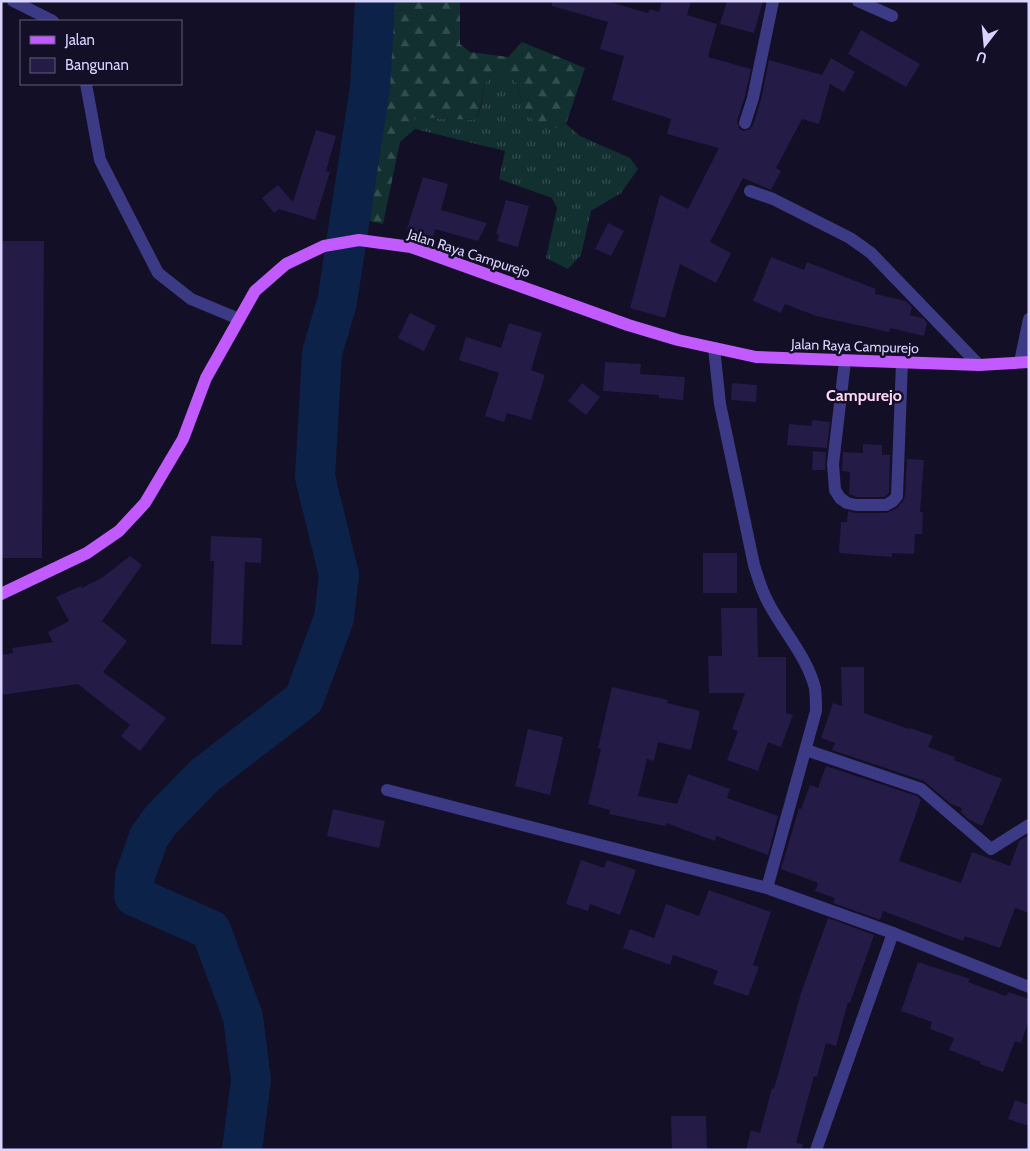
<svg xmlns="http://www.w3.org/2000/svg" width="1030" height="1151" viewBox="0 0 1030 1151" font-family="Cabin,sans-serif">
	<defs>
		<pattern id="grass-tufts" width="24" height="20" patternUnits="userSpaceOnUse" patternTransform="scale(1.25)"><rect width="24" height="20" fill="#12302f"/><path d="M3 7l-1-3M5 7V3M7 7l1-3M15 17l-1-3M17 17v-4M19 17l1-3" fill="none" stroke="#344d4e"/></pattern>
		<pattern id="forest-firs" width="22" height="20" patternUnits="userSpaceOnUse" patternTransform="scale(1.25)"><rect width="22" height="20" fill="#12302f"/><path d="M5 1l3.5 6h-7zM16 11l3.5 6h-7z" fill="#344d4e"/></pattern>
	</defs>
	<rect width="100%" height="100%" fill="#130f26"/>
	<path fill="url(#grass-tufts)" d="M489 76H509L517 83 522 102 551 130 566 124 580 136 630 158 638 169 621 193 591 211 581 255 568 269 546 258 557 208 552 198 499 179 505 151 415 129 414 117 474 120C486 106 479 92 489 76Z"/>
	<path fill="url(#forest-firs)" d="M355 1H460V44L470 52 508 57 522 42 585 68 566 124 551 130 532 120 522 102 517 83 509 77 489 76C479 92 485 106 474 120L414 117 415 129 400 142 383 224 340 215 353 138 347 124 356 53Z"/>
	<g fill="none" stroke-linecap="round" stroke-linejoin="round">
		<polyline stroke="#0c2248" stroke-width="40" points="242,1150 251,1080 243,1017 211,930 134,896 135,876 149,837 161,820 205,775 304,699 334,618 339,575 315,477 322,353 337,302 370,87 375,1"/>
	</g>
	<g fill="#241b47">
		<polygon points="552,1 606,1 648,13 650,9 659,12 662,1 691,1 687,15 717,24 708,57 751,69 745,96 737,121 739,128 743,131 750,129 753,125 761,100 769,60 822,75 831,58 855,72 844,92 830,84 819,124 802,119 776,168 781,171 771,190 743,178 710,242 731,253 716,283 680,264 665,318 630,308 660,195 688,209 719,148 667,134 671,119 612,100 624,56 600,49 608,22 552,6"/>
		<polygon points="727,1 763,1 754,33 720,24"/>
		<polygon points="861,30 920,64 906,87 848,54"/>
		<polygon points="316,130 336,136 326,171 330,172 315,220 279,209 274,213 262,198 278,185 293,202"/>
		<polygon points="423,177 448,184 441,210 487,223 478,241 435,229 433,237 407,229"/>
		<polygon points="506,200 529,206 518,247 497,241 499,235 496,234"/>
		<polygon points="608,223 624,231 611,256 595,249"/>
		<polygon points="1,241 44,241 42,558 1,558"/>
		<polygon points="771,257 804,270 807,262 876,289 875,294 906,301 912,307 910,315 923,318 927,323 924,336 890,328 889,332 816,316 785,304 781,313 753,301"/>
		<polygon points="410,313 436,326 424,351 398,338"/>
		<polygon points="509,323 542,333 531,370 545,375 531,420 507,413 504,422 485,416 499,373 459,360 466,337 501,348"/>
		<polygon points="605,362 641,364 640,374 685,377 683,400 659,398 659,395 603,391"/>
		<polygon points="582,383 600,397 586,415 568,401"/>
		<polygon points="732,383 757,385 756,402 731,400"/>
		<polygon points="812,420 830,422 827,448 787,445 789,424 812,426"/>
		<polygon points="863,444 882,445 882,455 890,455 889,493 884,497 857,497 849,494 850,472 842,471 843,452 863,453"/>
		<polygon points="813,451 826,452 825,470 812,470"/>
		<polygon points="907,459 924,460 920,512 923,512 922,534 915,534 914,554 892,553 892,557 839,553 841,522 847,522 848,511 856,513 886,513 897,508 903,501 905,496"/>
		<polygon points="211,536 262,538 261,563 245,562 242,645 211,644 214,561 210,561"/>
		<rect x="703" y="553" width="34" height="40"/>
		<polygon points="130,556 142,565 102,621 127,641 103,672 166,718 140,751 121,736 130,725 78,684 1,695 1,655 13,653 12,648 53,642 48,632 69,621 56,597 81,586 82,588 103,577"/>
		<polygon points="721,608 757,608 758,657 786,657 786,713 793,715 781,747 768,742 758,771 727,760 738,731 732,729 745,693 709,693 708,656 722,656"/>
		<polygon points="841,667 864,667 864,713 909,729 910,728 933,736 928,747 955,757 954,760 1002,779 982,826 968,819 961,812 962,808 951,804 924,781 832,750 835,743 821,738 833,703 842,706"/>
		<polygon points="612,687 668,700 667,703 700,711 691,750 658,742 654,761 647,759 638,796 677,804 688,774 730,789 727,798 778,816 768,855 716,836 715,841 666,823 665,826 609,814 610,810 588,804 601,749 598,748"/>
		<polygon points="528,729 563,737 550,795 515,786"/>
		<polygon points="826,766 917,796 921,800 899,861 961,883 972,852 1010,866 1019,841 1029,835 1029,913 1015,908 1000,948 965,936 963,941 883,911 880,920 833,903 835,898 815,891 818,883 781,869 799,808 801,809 810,785 818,788"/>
		<polygon points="333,809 385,821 379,848 327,836"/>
		<polygon points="581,860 604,868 607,860 636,870 620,915 590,904 588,911 566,904"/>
		<polygon points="709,890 771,912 753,965 759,967 748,996 713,984 718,971 673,955 670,965 623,948 630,929 654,938 666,904 699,916"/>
		<polygon points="828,918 874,935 850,1003 848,1002 836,1046 826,1043 817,1077 814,1076 796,1143 803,1144 802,1150 746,1150 751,1130 760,1133 772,1088 774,1089 801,993"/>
		<polygon points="918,962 970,979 968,982 1006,996 1008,992 1029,999 1029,1020 1021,1043 1015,1041 1003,1072 980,1064 981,1062 949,1050 954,1038 930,1029 932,1022 901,1011"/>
		<polygon points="1015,1100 1029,1105 1029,1126 1008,1119"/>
		<polygon points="671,1116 706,1116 707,1150 672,1150"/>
	</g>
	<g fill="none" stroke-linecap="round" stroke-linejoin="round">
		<g stroke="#3d3a85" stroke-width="12">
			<polyline points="13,1 53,21"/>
			<polyline points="858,1 892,16"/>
			<polyline points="86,84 100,160 158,273 191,299 239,319"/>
			<polyline points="745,123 753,98 773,1"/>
			<polyline points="750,191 773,199 850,238 871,253 979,365"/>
			<path d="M714 348 720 404 754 565C758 578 762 592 769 604 784 632 807 657 815 688 816 696 816 704 816 711L767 888"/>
			<polyline points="845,361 833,464 835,490 840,498 847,503 856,505 886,505 893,501 897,496 902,362"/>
			<polyline points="1020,362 1029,319"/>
			<polyline points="806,750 921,789 991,849 1029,825"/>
			<polyline points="387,790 767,888 893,933 1029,987"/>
			<polyline points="816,1150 893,933"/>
		</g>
		<polyline stroke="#c25bff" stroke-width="12" points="1,594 87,553 119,531 145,503 183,439 206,378 255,291 286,264 324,246 359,240 411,247 628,325 678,340 756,357 979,365 1029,362"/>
	</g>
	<g text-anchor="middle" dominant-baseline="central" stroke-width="5" stroke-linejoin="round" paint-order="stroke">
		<g font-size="14" fill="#d9d4ff" stroke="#130f26">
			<text transform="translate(469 253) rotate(18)">Jalan Raya Campurejo</text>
			<text transform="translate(855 346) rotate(2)">Jalan Raya Campurejo</text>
		</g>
		<g font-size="16" font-weight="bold" fill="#ffd6f0" stroke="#130f26">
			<text x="864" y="395">Campurejo</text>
		</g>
	</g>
	<rect width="1030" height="1151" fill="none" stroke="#d9d4ff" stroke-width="5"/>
	<rect x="20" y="20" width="162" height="65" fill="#130f26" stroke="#625e7d"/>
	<rect x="30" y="36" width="25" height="8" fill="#c25bff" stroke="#625e7d"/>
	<text x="65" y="45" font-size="15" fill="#d9d4ff">Jalan</text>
	<rect x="30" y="58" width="25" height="15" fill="#241b47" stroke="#625e7d"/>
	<text x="65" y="70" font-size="15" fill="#d9d4ff">Bangunan</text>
	<g transform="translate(985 45) rotate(196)" stroke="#130f26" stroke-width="4" paint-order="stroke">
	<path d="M0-4L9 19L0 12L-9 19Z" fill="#d9d4ff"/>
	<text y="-8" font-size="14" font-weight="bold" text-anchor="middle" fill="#d9d4ff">U</text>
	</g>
</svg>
